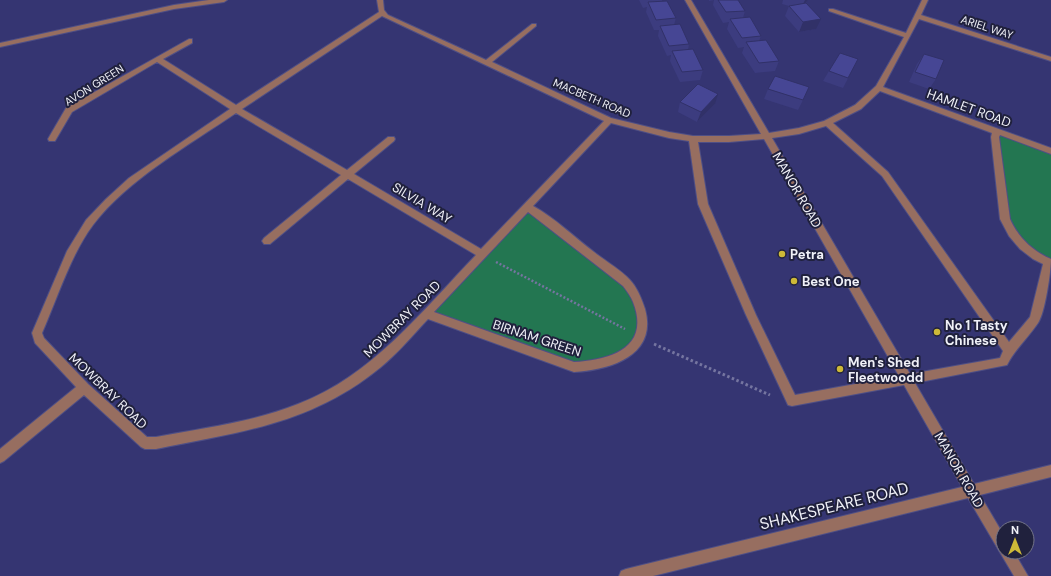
<svg xmlns="http://www.w3.org/2000/svg" width="1051" height="576" viewBox="0 0 1051 576" font-family="'DM Sans',sans-serif">
	<rect width="100%" height="100%" fill="#353572"/>
	<g fill="#237651">
		<polygon points="997,131 1051,151 1051,263 1048,262 1008,228"/>
		<polygon points="528,208 627,283 640,308 634,347 591,368 427,314"/>
	</g>
	<g fill="none" stroke-linecap="round" stroke-linejoin="round">
		<defs>
			<g id="minor">
				<polygon points="209,0 227,0 224,2 174,9 0,47 0,43 174,5"/>
				<path d="M377 0H383L384 10 388 15 486 60 532 24H536V26L492 62 611 118 669 132 693 136H729L761 134 685 0H691L769 133 799 128 824 121 855 105 876 86 904 37 829 11V9H833L906 33 922 0H928L921 15 1051 57V61L919 19 883 87 1051 148V154L1000 135 999 137 1010 219C1018 237 1032 251 1051 259 1051 271 1045 313 1038 323 1028 338 1015 349 1007 365L915 383 974 484 1051 465V477L980 495 1003 534V552H1014L1028 576H1014L968 498 653 576H619L621 571 626 569 962 487 904 385 792 406 788 405 746 315 698 204 689 141 669 138 611 123 533 206C555 218 574 237 594 252 605 261 620 269 630 280 637 287 642 300 645 309 658 356 610 370 574 372L428 319C413 335 398 353 381 367 312 424 240 432 156 449H145L141 447 84 395 4 461 0 463V449L76 387 35 343 32 333 67 251 86 220 106 199 129 178 230 109 157 62 72 112 55 141H49L48 139 66 108 189 39H192V43L163 59 236 105 379 12ZM382 16 604 121 481 249 354 174 394 141 395 139 394 137H388L347 170 242 109ZM880 91 992 133 991 137 1000 219 1009 236 1020 249 1033 259 1043 264 1030 317 1009 342 888 172 833 123 861 109ZM236 113 341 175 264 238 262 241 264 244H270L348 179 476 255C422 311 372 376 298 404 253 422 204 428 156 437H147L88 384 44 338 42 333C57 299 71 254 93 225 127 180 189 145 236 113ZM826 126 882 176 1003 351 1000 358 910 374 772 138 799 134ZM764 139 899 376 795 395 756 315 708 204 698 142H729ZM528 212 623 286C627 291 631 297 633 302 651 348 610 360 574 362L434 312Z"/>
			</g>
		</defs>
		<use href="#minor" stroke="#4f4f85" stroke-width="2"/>
		<polyline stroke="#7575a0" stroke-width="2.5" stroke-dasharray="2 2" stroke-linecap="butt" points="496,262 625,329"/>
		<polyline stroke="#7575a0" stroke-width="3" stroke-dasharray="2.5 2.5" stroke-linecap="butt" points="654,344 770,395"/>
		<use href="#minor" fill="#976e60" fill-rule="evenodd"/>
	</g>
	<g fill="#3c3c7f">
		<polygon points="639,0 662,0 662,1 676,18 674,25 689,44 688,50 703,70 700,80 680,82 670,61 671,55 667,56 658,36 659,30 654,30 646,12 647,7 643,8"/>
		<polygon points="709,0 738,0 745,11 743,18 761,36 759,41 779,61 775,71 755,73 742,53 744,47 738,48 727,29 729,22 723,23 713,5 714,0 709,1"/>
		<polygon points="783,0 808,0 805,4 816,29 799,32 785,16 789,6 782,4"/>
		<polygon points="924,54 936,79 929,89 909,82 917,64"/>
		<polygon points="858,59 843,88 823,81 829,71"/>
		<polygon points="768,89 803,100 798,110 764,99"/>
		<polygon points="680,102 715,104 697,122 678,112"/>
	</g>
	<g fill="#313168">
		<polygon points="805,0 808,0 800,10"/>
		<polygon points="821,19 816,29 799,32 803,22"/>
		<polygon points="718,94 715,104 697,122 701,112"/>
	</g>
	<g fill="#464694" stroke="#313168">
		<polygon points="718,0 738,0 745,11 726,12"/>
		<polygon points="667,1 676,18 656,20 648,2"/>
		<polygon points="806,3 821,19 803,22 789,6"/>
		<polygon points="750,17 761,36 742,38 730,19"/>
		<polygon points="680,24 689,44 669,46 660,26"/>
		<polygon points="766,40 779,61 759,63 746,42"/>
		<polygon points="693,49 703,70 682,72 672,51"/>
		<polygon points="840,53 858,59 848,78 829,71"/>
		<polygon points="924,54 944,60 936,79 915,72"/>
		<polygon points="775,76 809,87 803,100 768,89"/>
		<polygon points="698,84 718,94 701,112 680,102"/>
	</g>
	<g fill="#cdb938" stroke="#20213d" stroke-width="1.5">
		<circle cx="782" cy="254" r="4"/>
		<circle cx="794" cy="281" r="4"/>
		<circle cx="937" cy="332" r="4"/>
		<circle cx="840" cy="369" r="4"/>
	</g>
	<g text-anchor="middle" dominant-baseline="central" stroke-width="4" stroke-linejoin="round" paint-order="stroke">
		<g font-size="11" fill="#f0f1f8" stroke="#20213d">
			<text transform="translate(987 27) rotate(18)">ARIEL WAY</text>
			<text transform="translate(94 85) rotate(-32)">AVON GREEN</text>
			<text transform="translate(592 98) rotate(23)">MACBETH ROAD</text>
		</g>
		<g font-size="13" fill="#f0f1f8" stroke="#20213d">
			<text transform="translate(969 108) rotate(20)">HAMLET ROAD</text>
			<text transform="translate(797 190) rotate(60)">MANOR ROAD</text>
			<text transform="translate(422 203) rotate(31)">SILVIA WAY</text>
			<text transform="translate(402 319) rotate(-45)">MOWBRAY ROAD</text>
			<text transform="translate(537 338) rotate(18)">BIRNAM GREEN</text>
			<text transform="translate(108 391) rotate(44)">MOWBRAY ROAD</text>
			<text transform="translate(959 470) rotate(60)">MANOR ROAD</text>
		</g>
		<g font-size="13" font-weight="bold" fill="#f0f1f8" stroke="#20213d" text-anchor="start">
			<text x="790" y="254">Petra</text>
			<text x="802" y="281">Best One</text>
			<text x="945" y="325">No 1 Tasty<tspan x="945" dy="15">Chinese</tspan></text>
			<text x="848" y="362">Men's Shed<tspan x="848" dy="15">Fleetwoodd</tspan></text>
		</g>
		<g font-size="16" fill="#f0f1f8" stroke="#20213d">
			<text transform="translate(834 506) rotate(-14)">SHAKESPEARE ROAD</text>
		</g>
	</g>
	<g transform="translate(1015 540)"><circle r="19" fill="#20213d" stroke="#737488"/>
	<path d="M0-3L7 15L0 10L-7 15Z" fill="#cdb938"/>
	<text y="-6" font-size="11" font-weight="bold" text-anchor="middle" fill="#f0f1f8">N</text>
	</g>
</svg>
